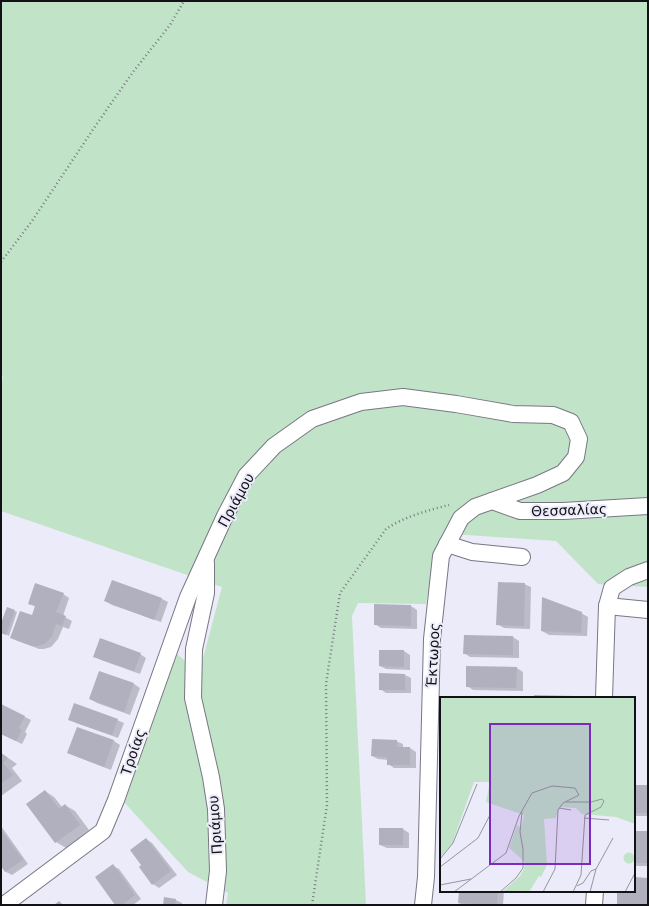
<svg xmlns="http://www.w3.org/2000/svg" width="649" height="906" viewBox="0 0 649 906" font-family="'DejaVu Sans',sans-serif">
	<rect width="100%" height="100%" fill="#ecebfa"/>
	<polygon fill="#c1e4c8" points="1,1 648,1 648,587 598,584 556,541 452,534 434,554 426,604 358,603 352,616 366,905 226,905 228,893 188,872 123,801 143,751 177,654 199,673 222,587 1,511 1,388 3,376 1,375"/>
	<g fill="#0003">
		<polygon points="113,581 162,599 168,602 161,622 112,605 105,601"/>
		<polygon points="524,584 531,587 530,629 504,628 497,624"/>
		<polygon points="63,594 69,598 63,616 72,621 69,629 63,627 58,639 51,647 44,649 39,649 18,641 12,638 32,616 36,607 29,603"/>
		<polygon points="411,606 417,610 417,629 381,628 375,624"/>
		<polygon points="15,611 17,612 9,636 1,632 1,625"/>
		<polygon points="581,613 588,617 587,636 549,635 542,631"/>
		<polygon points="513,637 519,641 519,658 470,657 464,653"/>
		<polygon points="380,651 404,651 410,655 410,670 386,669 380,666"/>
		<polygon points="140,654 146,658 140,674 101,660 95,656"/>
		<polygon points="517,668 523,672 523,691 473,690 467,686"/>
		<polygon points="100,672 134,684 140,688 130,715 97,703 90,699"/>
		<polygon points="405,675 411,678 411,693 386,693 380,689"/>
		<polygon points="1,705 31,720 25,732 27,734 22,744 1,734"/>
		<polygon points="69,719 117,720 124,723 118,738 76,723"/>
		<polygon points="78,728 114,741 120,745 111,770 75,756 69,753"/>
		<polygon points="396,741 403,744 403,748 410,748 416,752 416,768 394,768 388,764 388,760 378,759 372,756"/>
		<polygon points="1,753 17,764 12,768 22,781 1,796"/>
		<rect x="634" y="786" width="14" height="30"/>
		<polygon points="45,791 54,797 62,807 65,805 75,811 89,830 66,848 56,842 27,804"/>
		<polygon points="1,826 28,864 12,875 6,872 1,864"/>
		<polygon points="403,829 409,833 409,848 387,848 380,845"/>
		<rect x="634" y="832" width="14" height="34"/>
		<polygon points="146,839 152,843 177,875 159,888 153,884 143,865"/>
		<polygon points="113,866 119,869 141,899 133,905 117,905"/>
		<polygon points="460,891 504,891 503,905 463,905 459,903"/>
		<polygon points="176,900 182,903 182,905 164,905"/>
	</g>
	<g fill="#b0b0be">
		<polygon points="112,580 162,598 154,620 104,601"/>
		<polygon points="498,582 525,583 524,626 496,625"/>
		<polygon points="35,583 64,593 56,612 66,616 62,626 56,624 52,636 45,644 37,646 32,646 10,638 20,611 32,615 35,606 28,604"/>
		<polygon points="542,597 582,612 581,633 541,631"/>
		<polygon points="374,604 411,605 411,626 374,625"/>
		<polygon points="7,607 15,610 6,635 1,633 1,623"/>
		<polygon points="464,635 513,636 513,655 463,654"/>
		<polygon points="100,638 141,653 134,671 93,657"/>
		<polygon points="379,650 404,650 404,667 379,666"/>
		<polygon points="466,666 517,667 516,688 466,687"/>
		<polygon points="99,671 134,683 124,712 89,699"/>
		<polygon points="379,673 405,674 405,690 379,690"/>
		<polygon points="534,695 576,696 576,698 534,698"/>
		<polygon points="74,703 118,719 112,735 68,720"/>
		<polygon points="1,704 25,716 19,728 22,730 16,741 1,734"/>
		<polygon points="77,727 114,740 104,767 67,753"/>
		<polygon points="372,739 397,740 397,747 410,747 410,765 387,765 387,757 371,756"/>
		<polygon points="1,753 8,758 3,763 13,775 1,784"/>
		<rect x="634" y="785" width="14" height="28"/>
		<polygon points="45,790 59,809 65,804 80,825 55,843 26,804"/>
		<rect x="379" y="828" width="24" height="17"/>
		<polygon points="1,830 23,860 5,872 1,866"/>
		<rect x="634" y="831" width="14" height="32"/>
		<polygon points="146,838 171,871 152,885 139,867 141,865 130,850"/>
		<polygon points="113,864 135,895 122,905 115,905 95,877"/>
		<polygon points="634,877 648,878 648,905 617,905 617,891 634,891"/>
		<polygon points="459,891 498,891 497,905 458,903"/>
		<polygon points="164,897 176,899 175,905 163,905"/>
		<polygon points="59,901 63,905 54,905"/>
	</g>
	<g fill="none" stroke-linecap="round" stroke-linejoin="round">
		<defs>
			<g id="street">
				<polyline points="492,501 520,511 563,511 648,506"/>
				<polyline points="447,544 472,552 522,557"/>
				<polyline points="206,563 206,593 194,649 193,698 211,777 216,809 218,871 214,905"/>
				<polyline points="607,606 648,610"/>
				<polyline points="604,698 607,606 612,588 629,577 648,570"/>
				<polyline points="4,905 103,831 116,800 188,597 225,516 246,476 274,446 312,419 361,402 403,397 456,404 513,414 553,415 571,422 579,439 576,457 563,473 537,485 475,507 461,518 441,556 432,639 426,877 423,905"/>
				<polyline points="594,905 595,891"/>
			</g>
		</defs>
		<use href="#street" stroke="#787784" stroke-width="18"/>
		<g stroke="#7a7a83" stroke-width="2.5" stroke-dasharray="1 3" stroke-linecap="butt">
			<polyline points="1,262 32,221 94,128 133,72 170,25 184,1"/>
			<path d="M312 905 327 805 326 684 340 593 386 529C403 517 429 510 449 505"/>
		</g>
		<use href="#street" stroke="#fff" stroke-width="16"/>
	</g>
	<g text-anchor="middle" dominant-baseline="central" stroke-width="4" stroke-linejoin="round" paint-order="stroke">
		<g font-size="14" fill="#121216" stroke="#ecebfa">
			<text transform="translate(236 500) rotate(-61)">Πριάμου</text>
			<text transform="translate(569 510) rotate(-2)">Θεσσαλίας</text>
			<text transform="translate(433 655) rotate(-87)">Έκτωρος</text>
			<text transform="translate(133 752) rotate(-71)">Τροίας</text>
			<text transform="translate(215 825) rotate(-94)">Πριάμου</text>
		</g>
	</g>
	<g transform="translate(440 697)">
		<rect width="195" height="195" fill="#ecebfa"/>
		<path d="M0 0H195V127L176 120 142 117 136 111 120 110 116 121 104 122 107 168 101 180 99 179 89 195H62L80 179 84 172 85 165 69 151 77 128 81 131 84 118 46 105 50 85H34L12 147 0 161ZM183.5 161a5.5 5.5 0 1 1 11 0a5.5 5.5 0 1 1-11 0Z" fill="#c1e4c8"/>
		<path fill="none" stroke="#95949f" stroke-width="1" d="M126 105H151L162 102 164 104 161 110 145 118 141 178 133 195M119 111 131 113M144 121 169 123M0 162 13 146 37 87M0 170 38 141 50 118M0 188 31 182M137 189 143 186 151 174 156 172M14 195 66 156 79 119 92 96 112 89 135 91 139 98 123 106 118 113 115 172 103 195M60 195 76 181 83 171V152L80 135 82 115M150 195 156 172 173 141M185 195 195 176"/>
		<path fill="#7b2cbf" fill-opacity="0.15" stroke="#7b2cbf" stroke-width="2" d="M50 27H150V167H50Z"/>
		<rect width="195" height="195" fill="none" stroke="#121216" stroke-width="2"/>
	</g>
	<rect width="649" height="906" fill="none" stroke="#121216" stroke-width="4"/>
</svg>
